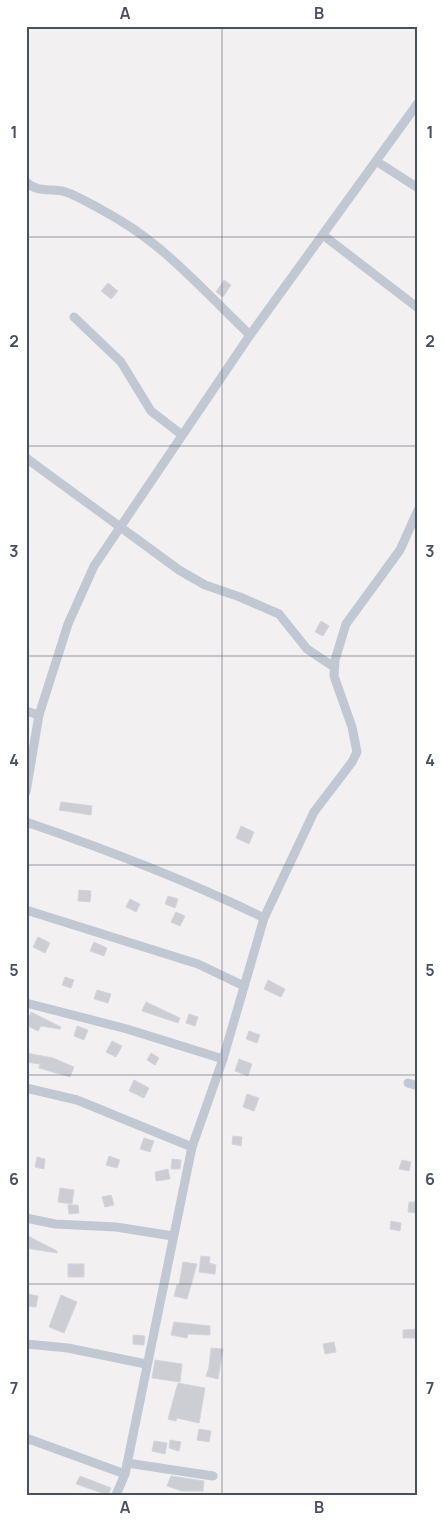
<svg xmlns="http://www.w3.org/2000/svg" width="444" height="1521" viewBox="0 0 444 1521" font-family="Manrope,sans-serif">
	<rect width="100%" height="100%" fill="#f2f0f0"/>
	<g fill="#cdced4" stroke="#d4d5db">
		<polygon points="224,280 231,285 223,297 216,292"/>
		<polygon points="108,283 118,291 111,299 101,291"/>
		<polygon points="321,621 329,626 323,636 315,632"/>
		<polygon points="61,802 92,806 91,815 59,810"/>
		<polygon points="241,826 254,832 249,844 236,838"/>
		<polygon points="79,890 91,891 90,902 78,901"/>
		<polygon points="168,896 178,899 175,908 165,904"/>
		<polygon points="130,899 140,904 136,912 126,907"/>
		<polygon points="176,912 185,916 180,926 171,922"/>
		<polygon points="38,937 50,943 45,953 33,947"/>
		<polygon points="94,942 107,948 104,956 90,951"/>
		<polygon points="65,977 74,980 71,988 62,985"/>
		<polygon points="268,980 285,989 281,997 264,989"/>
		<polygon points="97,990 111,994 108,1003 94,999"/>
		<polygon points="146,1002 180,1018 178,1023 142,1011"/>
		<polygon points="31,1012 61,1027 60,1029 41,1026 38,1031 26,1025"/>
		<polygon points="189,1014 198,1017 195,1026 186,1023"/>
		<polygon points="77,1026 88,1030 84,1040 74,1036"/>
		<polygon points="249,1031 260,1035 257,1043 246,1039"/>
		<polygon points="112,1041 122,1046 116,1057 106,1052"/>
		<polygon points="26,1053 53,1058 74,1067 70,1077 39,1068 40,1064 26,1062"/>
		<polygon points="151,1053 159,1058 155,1065 147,1060"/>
		<polygon points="239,1059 252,1064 248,1076 235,1071"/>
		<polygon points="134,1080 149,1088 144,1098 129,1091"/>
		<polygon points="247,1094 259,1098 254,1111 243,1107"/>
		<polygon points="233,1136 242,1137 241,1146 232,1144"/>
		<polygon points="144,1138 154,1141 150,1152 140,1149"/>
		<polygon points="109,1156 120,1160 117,1168 106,1165"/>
		<polygon points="37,1157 45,1159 44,1169 35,1167"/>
		<polygon points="172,1159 181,1160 180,1169 171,1169"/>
		<polygon points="402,1160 411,1162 409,1171 399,1169"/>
		<polygon points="168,1169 170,1179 156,1181 155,1172"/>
		<polygon points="60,1188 74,1190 72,1204 58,1202"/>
		<polygon points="111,1195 114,1205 105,1207 102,1197"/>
		<polygon points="409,1202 418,1202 418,1213 408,1212"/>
		<polygon points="68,1205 78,1205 79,1213 69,1214"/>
		<polygon points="391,1221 401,1223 400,1231 390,1229"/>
		<polygon points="26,1235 57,1251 57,1253 26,1248"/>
		<polygon points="201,1256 210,1257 209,1263 216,1265 215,1274 199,1272"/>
		<polygon points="183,1262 197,1264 187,1299 174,1296 177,1285 179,1285"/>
		<rect x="68" y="1264" width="16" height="13"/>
		<polygon points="28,1294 38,1296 36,1307 26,1306"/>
		<polygon points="61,1295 77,1302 64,1333 49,1327"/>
		<polygon points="174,1322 210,1326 210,1335 188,1334 187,1338 171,1335"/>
		<polygon points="418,1329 418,1338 403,1338 403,1330"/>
		<polygon points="133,1335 145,1336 144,1345 133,1344"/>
		<polygon points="334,1342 336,1352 325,1354 323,1344"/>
		<polygon points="211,1348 223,1349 218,1379 206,1376 209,1367"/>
		<polygon points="155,1360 182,1364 180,1382 152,1378"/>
		<polygon points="178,1383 205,1388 199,1423 177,1418 176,1421 168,1419"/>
		<polygon points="199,1429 211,1431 209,1442 197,1440"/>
		<polygon points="170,1440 181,1442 179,1451 169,1448"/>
		<polygon points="154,1441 167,1443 165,1454 152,1451"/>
		<polygon points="80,1476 111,1488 108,1495 76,1484"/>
		<polygon points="171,1476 204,1481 203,1491 182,1491 167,1486"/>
	</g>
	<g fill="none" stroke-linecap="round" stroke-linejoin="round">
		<g stroke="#c1c8d1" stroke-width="9">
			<polyline points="376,161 418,188"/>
			<path d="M26 182C36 192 50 189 62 191 74 193 109 214 121 221 168 249 210 297 250 335"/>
			<polyline points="323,235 418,308"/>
			<polyline points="74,317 121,362 151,411 182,435"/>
			<polyline points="26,458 179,570 205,585 240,597 279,614 307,649 334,667"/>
			<polyline points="26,711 39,715"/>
			<polyline points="26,792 39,715 68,624 94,566 250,335 418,103"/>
			<path d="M26 822C108 850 187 880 264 918"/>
			<polyline points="26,910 198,964 244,986"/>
			<polyline points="26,1003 127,1029 223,1059"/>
			<polyline points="408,1083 418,1086"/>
			<polyline points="26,1088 77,1100 192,1147"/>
			<polyline points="26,1218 55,1224 116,1227 173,1236"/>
			<polyline points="26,1344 68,1348 146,1364"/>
			<polyline points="26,1438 125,1474"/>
			<polyline points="127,1463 213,1476"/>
			<polyline points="116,1495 125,1474 192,1147 223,1059 264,918 314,812 352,762 357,752 352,727 334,676 335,660 346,624 400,550 418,510"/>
		</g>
	</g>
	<path fill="none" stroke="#48505d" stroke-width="1" stroke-opacity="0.55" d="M222 26V1495M26 237H418M26 446H418M26 656H418M26 865H418M26 1075H418M26 1284H418"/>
	<rect width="444" height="1521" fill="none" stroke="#ffffff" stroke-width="55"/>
	<rect x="28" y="28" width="388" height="1466" fill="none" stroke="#48505d" stroke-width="2"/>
	<g font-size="16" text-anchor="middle" font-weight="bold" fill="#48505d">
		<text x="125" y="19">A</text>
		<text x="319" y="19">B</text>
		<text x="14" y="138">1</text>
		<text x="430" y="138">1</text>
		<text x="14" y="347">2</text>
		<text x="430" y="347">2</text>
		<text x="14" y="557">3</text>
		<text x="430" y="557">3</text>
		<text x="14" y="766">4</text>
		<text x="430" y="766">4</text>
		<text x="14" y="976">5</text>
		<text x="430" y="976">5</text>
		<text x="14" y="1185">6</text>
		<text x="430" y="1185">6</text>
		<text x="14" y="1394">7</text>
		<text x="430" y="1394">7</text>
		<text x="125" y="1513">A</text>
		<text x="319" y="1513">B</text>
	</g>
</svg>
